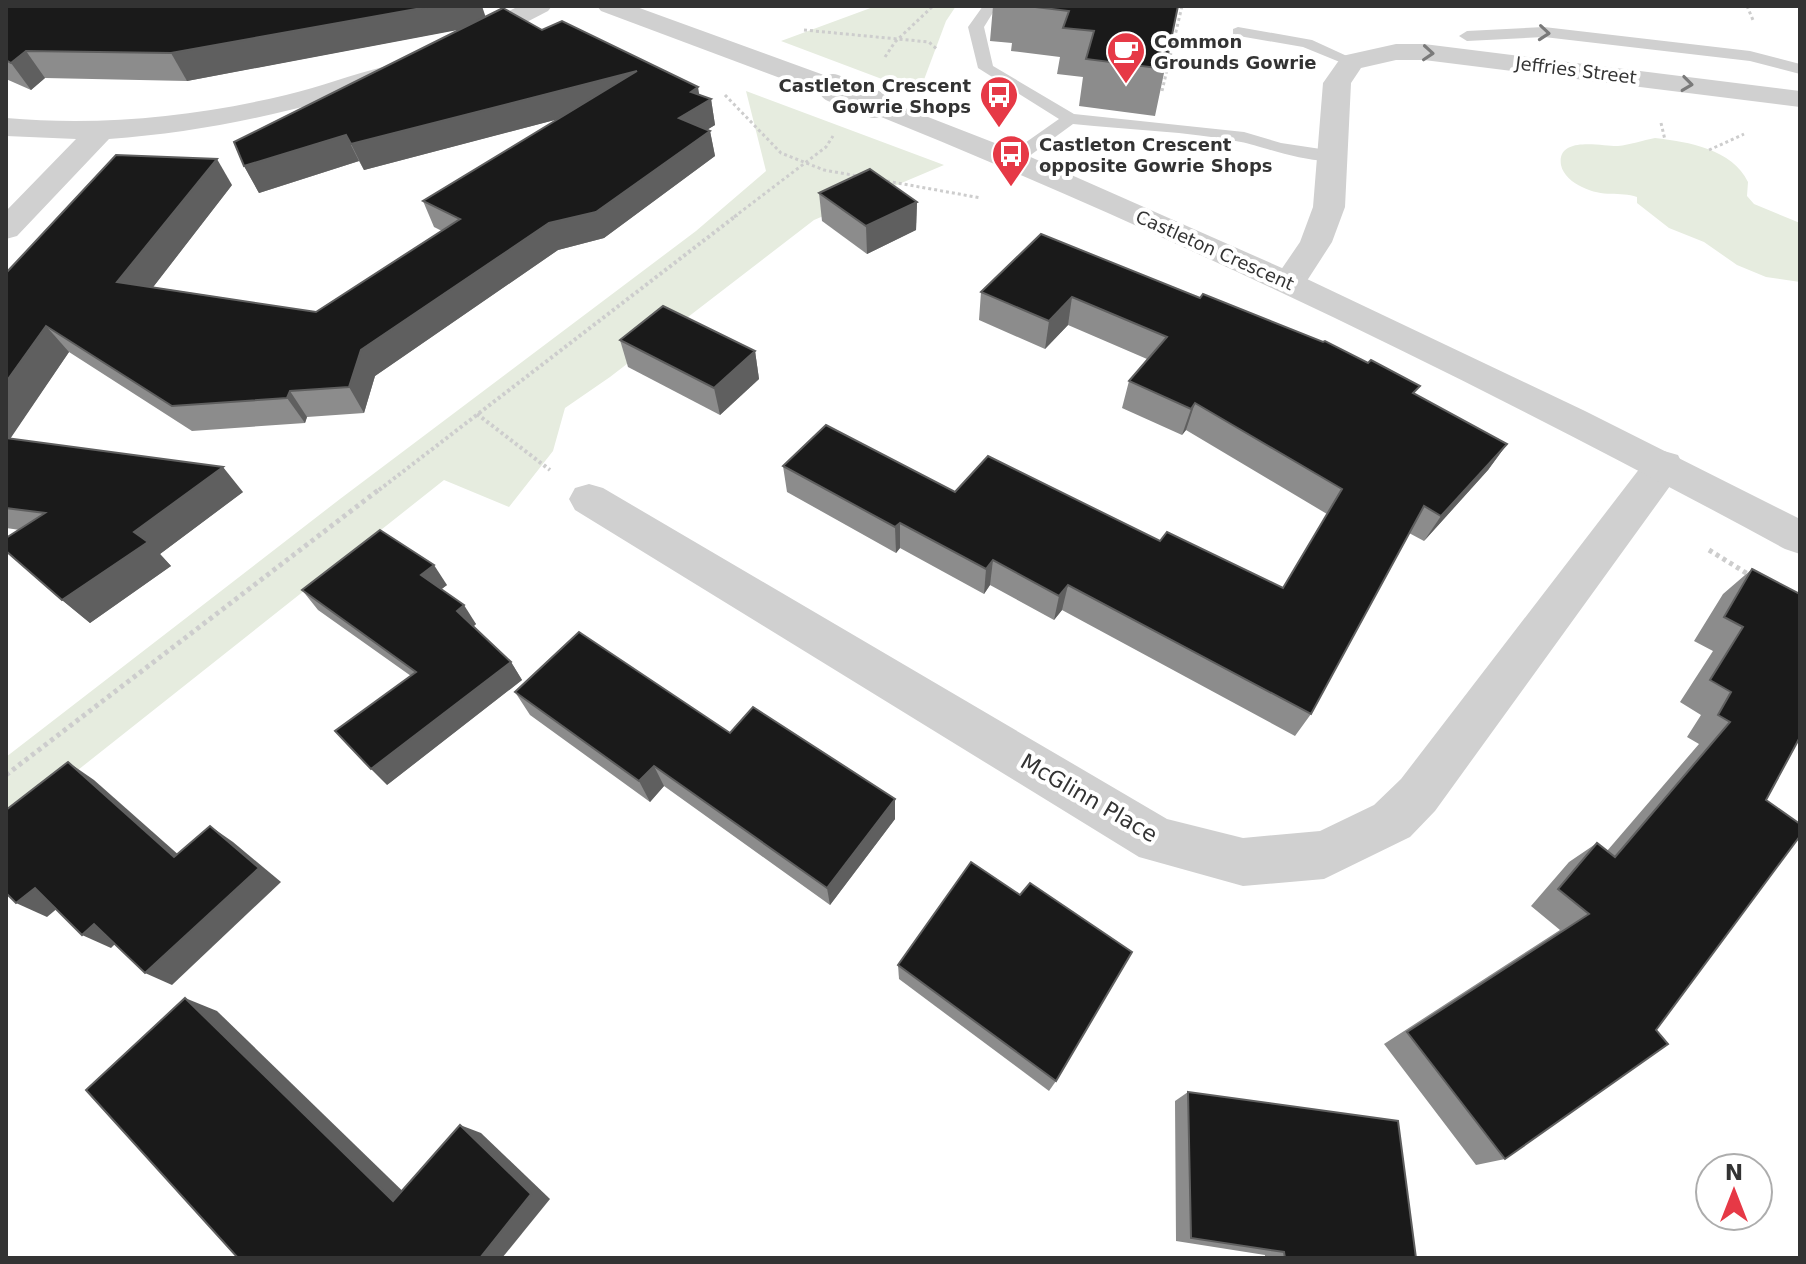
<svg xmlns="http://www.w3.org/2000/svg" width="1806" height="1264" viewBox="0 0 1806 1264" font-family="'DejaVu Sans',sans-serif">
	<rect width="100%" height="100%" fill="#fff"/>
	<g fill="#e6ecdf">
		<polygon points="876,6 956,6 946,21 919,93 781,41"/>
		<polygon points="746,91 944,165 814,220 610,377 565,408 553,451 509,507 444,480 6,827 6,757 340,499 696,231 766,171"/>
		<path d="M1655 138C1689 142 1732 149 1748 182L1747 196 1754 204 1800 223V282L1766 277 1737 265 1704 242 1669 228 1637 203V197C1620 191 1603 198 1582 187 1573 183 1563 175 1561 165 1556 134 1606 147 1618 146 1630 145 1643 140 1655 138Z"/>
	</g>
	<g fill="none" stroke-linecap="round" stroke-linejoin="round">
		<g stroke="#cdcdcd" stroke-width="3" stroke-dasharray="3 3" stroke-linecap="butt">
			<polyline points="1747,6 1753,20"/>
			<polyline points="804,30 929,42 938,50"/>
			<polyline points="885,57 895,42 933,6"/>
			<polyline points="1162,91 1182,6"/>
			<polyline points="725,95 781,153 824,170 863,177"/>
			<polyline points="1661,123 1665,140"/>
			<polyline points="1709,150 1744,134"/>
			<polyline points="881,180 981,198"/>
			<polyline points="734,217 826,147 833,136"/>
		</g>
		<g stroke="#cdcdcd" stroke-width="4" stroke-dasharray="3 3" stroke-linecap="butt">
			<polyline points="477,414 550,470"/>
			<polyline points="379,490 737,215"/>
		</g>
		<g stroke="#cdcdcd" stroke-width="5" stroke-dasharray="4 4" stroke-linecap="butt">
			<polyline points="1709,550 1751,576"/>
			<polyline points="6,775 381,488"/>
		</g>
		<g fill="#d0d0d0" fill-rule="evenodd">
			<path d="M983 6H997L984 27 993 66 1074 114 1244 132 1281 143 1334 151 1343 156C1327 171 1262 146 1241 142 1187 131 1129 130 1073 124L1017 165H1005L1002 161 1005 157 1059 119 978 68 968 27Z"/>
			<polygon points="1238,27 1312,40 1360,62 1352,67 1303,47 1233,35 1233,29"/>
			<polygon points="1544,27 1750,51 1800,64 1800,74 1750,61 1544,37 1467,41 1459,36 1467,31"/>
		</g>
		<g fill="#d0d0d0" fill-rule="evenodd">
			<polygon points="519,6 552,6 548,11 475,49 457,49 453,43 457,37"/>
			<polygon points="1396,44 1424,44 1800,91 1800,107 1424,60 1396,60 1361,68 1351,83 1345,207 1332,242 1301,290 1289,294 1277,290 1272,283 1300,242 1313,207 1323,83 1342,56"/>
			<path d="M387 66 397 68 401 74 397 80C302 110 208 132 109 139L17 236 6 239V211L76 139 6 136V118C101 126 193 117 286 95 320 87 353 74 387 66Z"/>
			<polygon points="1664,451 1678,455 1683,465 1678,475 1435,811 1410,837 1324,879 1243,886 1139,857 575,510 569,499 575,488 589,484 603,488 1167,819 1243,838 1320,831 1374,805 1401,779 1650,455"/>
		</g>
		<g fill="#d0d0d0" fill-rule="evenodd">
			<polygon points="597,6 634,6 843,82 847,88 843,94 833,96 823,94 601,11"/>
			<path d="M874 96 1026 155 1307 279 1585 411 1800 519V554L1785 549C1487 387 1180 237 864 110L860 104 864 98Z"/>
		</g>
		<polyline stroke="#d0d0d0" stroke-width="28" points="833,88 874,104"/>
	</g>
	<g fill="#8c8c8c">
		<polygon points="6,6 486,17 542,30 711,99 715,125 708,129 710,131 715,156 604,238 558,250 375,376 364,413 307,417 305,423 192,431 69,352 10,438 243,492 160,554 171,566 90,623 62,600 20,530 6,528 6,273 232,185 153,287 316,312 442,231 434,227 423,201 558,119 364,170 359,161 259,193 244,166 460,29 187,81 45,78 31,90 6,79"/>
		<polygon points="993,6 1178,6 1155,116 1079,106 1083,77 1057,74 1060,57 1011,51 1012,43 990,41"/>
		<polygon points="819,193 917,202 916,230 867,254 822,221"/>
		<polygon points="1041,234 1415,394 1507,444 1488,470 1424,541 1409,533 1311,714 1295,736 1062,610 1054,620 990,585 984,594 900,548 896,553 787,492 783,466 955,492 1160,541 1283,588 1327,514 1186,430 1182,435 1122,408 1129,381 1147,359 1068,325 1045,349 979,320 981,292"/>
		<polygon points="620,340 755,351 759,379 720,415 628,367"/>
		<polygon points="1752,569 1800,594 1505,1159 1476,1165 1384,1044 1560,930 1531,906 1569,862 1597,843 1607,851 1699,744 1687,737 1701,715 1680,702 1713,651 1694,641 1723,594"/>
		<polygon points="447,585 441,589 476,624 473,627 511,662 522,680 387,785 411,676 318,610 302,590"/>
		<polygon points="515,692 730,733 895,799 895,819 830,905 664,786 650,802 530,715"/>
		<polygon points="898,965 1056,1081 1049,1091 899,979"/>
		<polygon points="1188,1092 1416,1258 1265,1258 1265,1255 1176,1241 1175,1101"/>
	</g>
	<g fill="#5f5f5f">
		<polygon points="433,6 482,6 486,18 463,29 187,81 171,53"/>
		<polygon points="26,51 45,78 31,90 11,63"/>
		<polygon points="637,71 643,97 364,170 351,144"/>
		<polygon points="698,87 701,105 711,99 715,125 684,144 679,118 691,92"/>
		<polygon points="710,131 715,156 604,238 558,250 375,376 364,413 349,387 361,350 549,223"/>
		<polygon points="346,135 359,161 259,193 244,166"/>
		<polygon points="217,159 232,185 137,308 117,282"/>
		<polygon points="917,202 916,230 867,254 866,226"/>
		<polygon points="1072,297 1068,325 1045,349 1049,321"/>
		<polygon points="46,326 69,352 6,445 6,382"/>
		<polygon points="755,351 759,379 720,415 714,388"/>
		<polygon points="290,391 307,417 305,423 287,398"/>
		<polygon points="1195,403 1186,430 1182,435 1191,409"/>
		<polygon points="1507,444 1488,470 1424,541 1441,516"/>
		<polygon points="223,467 243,492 160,554 171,566 90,623 62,600 134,532"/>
		<polygon points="900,523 900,548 896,553 895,527"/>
		<polygon points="993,560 990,585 984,594 986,569"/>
		<polygon points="434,565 447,585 434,595 421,575"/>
		<polygon points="1068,585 1062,610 1054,620 1059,596"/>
		<polygon points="464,605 476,624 469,630 457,611"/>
		<polygon points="511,662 522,680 387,785 371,769"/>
		<polygon points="68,762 94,780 198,872 174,857"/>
		<polygon points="654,766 664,786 650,802 639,781"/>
		<polygon points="895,799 895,819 830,905 827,888"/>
		<polygon points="210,826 233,842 281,882 172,985 145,973"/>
		<polygon points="35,888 65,902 47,917 16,903"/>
		<polygon points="94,924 122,937 111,948 82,935"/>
		<polygon points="185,998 217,1011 418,1206 393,1201"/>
		<polygon points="460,1125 481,1133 550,1199 502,1258 480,1258"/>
	</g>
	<g fill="#1a1a1a" stroke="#5f5f5f" stroke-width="2">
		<polygon points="6,6 433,6 171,53 26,51 11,63 6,60"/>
		<polygon points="1027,6 1178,6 1165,69 1086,59 1094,31 1063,28 1069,11"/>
		<polygon points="503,8 542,30 562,21 698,87 691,92 711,99 679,118 710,131 596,212 549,223 361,350 349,387 290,391 287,398 172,406 46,326 6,382 6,273 116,155 217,159 117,282 316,312 460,219 423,201 637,71 351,144 346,135 244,166 234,142"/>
		<polygon points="870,169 917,202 866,226 819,193"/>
		<polygon points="1041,234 1200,298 1203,294 1323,342 1325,341 1368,363 1371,360 1420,386 1413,393 1507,444 1441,516 1424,506 1311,714 1068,585 1059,596 993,560 986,569 900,523 895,527 783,466 826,425 955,492 988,456 1160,541 1167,532 1283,588 1342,489 1195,403 1191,409 1129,381 1167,337 1072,297 1049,321 981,292"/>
		<polygon points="663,306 755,351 714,388 620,340"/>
		<polygon points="6,438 223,467 134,532 148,542 62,600 6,551 6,538 45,513 6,508"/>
		<polygon points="380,530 434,565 421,575 464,605 457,611 511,662 371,769 335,731 416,672 302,590"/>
		<polygon points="1752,569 1800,594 1800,737 1766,800 1800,824 1800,836 1656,1030 1668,1044 1505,1159 1407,1032 1589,914 1558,889 1597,843 1615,857 1730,722 1718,715 1731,692 1710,680 1743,627 1724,617"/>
		<polygon points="579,632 730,733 753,707 895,799 827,888 654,766 639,781 515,692"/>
		<polygon points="68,762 174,857 210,826 259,868 145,973 94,924 82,935 35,888 16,903 6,893 6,810"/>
		<polygon points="971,862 1020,895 1030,883 1132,952 1056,1081 898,965"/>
		<polygon points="185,998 393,1201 460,1125 531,1194 480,1258 238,1258 86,1090"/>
		<polygon points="1188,1092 1398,1121 1416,1258 1285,1258 1284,1252 1191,1238"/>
	</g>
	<defs><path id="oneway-chevron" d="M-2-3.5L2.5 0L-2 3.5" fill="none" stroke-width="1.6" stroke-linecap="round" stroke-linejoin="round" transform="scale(2)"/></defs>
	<g stroke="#7a7a7a">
		<use href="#oneway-chevron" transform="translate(1544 33) rotate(5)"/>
		<use href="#oneway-chevron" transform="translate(1428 53) rotate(4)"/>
		<use href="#oneway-chevron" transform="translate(1687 84) rotate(7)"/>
	</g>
	<defs>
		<symbol id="cafe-pin" viewBox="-11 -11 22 30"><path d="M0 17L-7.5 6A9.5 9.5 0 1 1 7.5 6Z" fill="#e63946" stroke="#fff"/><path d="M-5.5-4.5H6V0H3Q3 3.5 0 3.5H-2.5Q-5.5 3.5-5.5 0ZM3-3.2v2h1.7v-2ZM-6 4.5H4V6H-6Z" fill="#fff"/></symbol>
		<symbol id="bus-pin" viewBox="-11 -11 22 30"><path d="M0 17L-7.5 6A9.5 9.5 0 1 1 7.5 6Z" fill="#e63946" stroke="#fff"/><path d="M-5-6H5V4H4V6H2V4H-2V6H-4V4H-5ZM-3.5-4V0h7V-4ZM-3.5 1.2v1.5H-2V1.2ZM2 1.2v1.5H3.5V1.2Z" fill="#fff"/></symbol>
	</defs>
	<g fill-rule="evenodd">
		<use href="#cafe-pin" x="1104" y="29" width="44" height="60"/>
		<use href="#bus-pin" x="977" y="73" width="44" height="60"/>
		<use href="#bus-pin" x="989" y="132" width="44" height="60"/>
	</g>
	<g text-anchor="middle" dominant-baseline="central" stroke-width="8" stroke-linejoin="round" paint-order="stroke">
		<g font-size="18" font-weight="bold" fill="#333" stroke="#fff" text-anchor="start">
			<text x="1154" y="41">Common<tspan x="1154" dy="21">Grounds Gowrie</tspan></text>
			<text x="971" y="85" text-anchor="end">Castleton Crescent<tspan x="971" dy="21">Gowrie Shops</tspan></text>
			<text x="1039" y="144">Castleton Crescent<tspan x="1039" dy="21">opposite Gowrie Shops</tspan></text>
		</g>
		<g font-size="18" fill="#333" stroke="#fff">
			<text transform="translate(1576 70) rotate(7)">Jeffries Street</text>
			<text transform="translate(1215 250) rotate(24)">Castleton Crescent</text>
		</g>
		<g font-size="22" fill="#333" stroke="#fff">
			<text transform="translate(1089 798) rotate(30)">McGlinn Place</text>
		</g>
	</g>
	<rect width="1806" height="1264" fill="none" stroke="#333333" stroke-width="16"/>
	<g transform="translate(1734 1192)"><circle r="38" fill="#ffffff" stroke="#adadad" stroke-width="2"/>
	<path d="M0-6L14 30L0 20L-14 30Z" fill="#e63946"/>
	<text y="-12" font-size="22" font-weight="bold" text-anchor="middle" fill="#333333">N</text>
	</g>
</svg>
